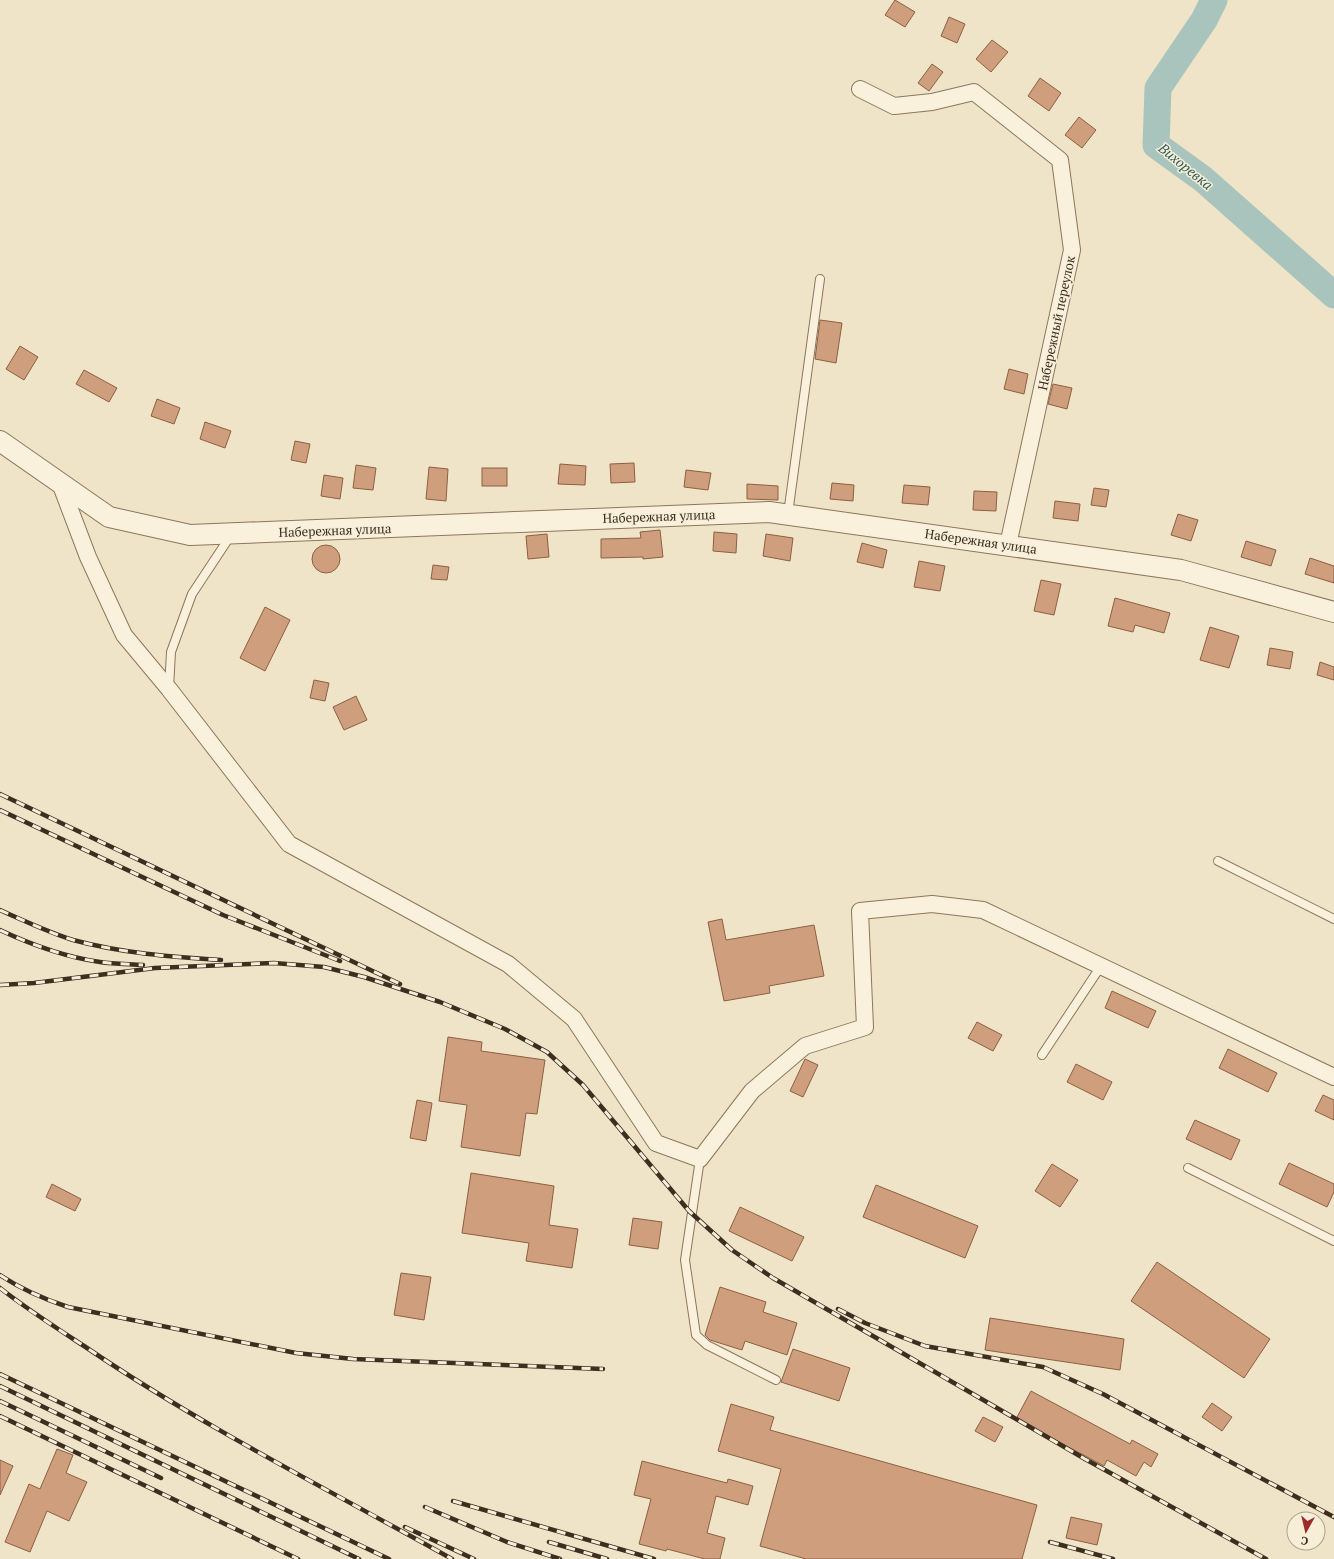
<svg xmlns="http://www.w3.org/2000/svg" width="1334" height="1559" viewBox="0 0 1334 1559" font-family="'PT Serif',serif">
	<rect width="100%" height="100%" fill="#f0e4c8"/>
	<g fill="none" stroke-linecap="round" stroke-linejoin="round">
		<polyline stroke="#a9c4bc" stroke-width="27" points="1214,0 1204,20 1158,88 1156,145 1203,179 1334,295"/>
	</g>
	<g fill="#cf9f7d" stroke="#8d5f41">
		<polygon points="895,0 915,12 905,27 885,15"/>
		<polygon points="949,17 965,24 957,43 941,36"/>
		<polygon points="992,40 1008,52 991,72 976,59"/>
		<polygon points="932,64 943,72 929,91 918,83"/>
		<polygon points="1040,78 1061,93 1049,111 1028,96"/>
		<polygon points="1079,117 1096,130 1082,148 1065,135"/>
		<polygon points="820,320 842,323 836,363 815,359"/>
		<polygon points="20,346 38,357 24,380 6,369"/>
		<polygon points="1009,369 1028,374 1024,394 1004,389"/>
		<polygon points="84,370 117,388 109,402 76,384"/>
		<polygon points="1053,384 1072,388 1067,409 1048,404"/>
		<polygon points="157,399 180,408 174,424 151,416"/>
		<polygon points="205,422 231,431 225,448 200,439"/>
		<polygon points="295,441 310,444 306,463 291,460"/>
		<polygon points="634,463 635,482 611,483 610,464"/>
		<polygon points="560,464 586,466 585,485 558,484"/>
		<polygon points="356,465 376,468 373,490 353,488"/>
		<polygon points="429,467 448,469 446,501 426,499"/>
		<rect x="482" y="468" width="25" height="18"/>
		<polygon points="686,470 711,473 708,490 684,487"/>
		<polygon points="324,475 343,478 340,499 321,496"/>
		<polygon points="832,483 854,485 853,501 830,499"/>
		<polygon points="747,484 778,486 778,500 747,499"/>
		<polygon points="904,485 930,487 928,505 902,503"/>
		<polygon points="1094,488 1109,490 1106,507 1091,505"/>
		<polygon points="974,491 997,492 996,511 973,510"/>
		<polygon points="1055,501 1080,504 1078,521 1053,518"/>
		<polygon points="1178,514 1198,520 1191,541 1171,535"/>
		<polygon points="660,530 663,557 643,559 643,557 601,558 601,539 641,538 640,532"/>
		<polygon points="714,532 737,534 736,553 713,551"/>
		<polygon points="547,534 549,557 528,559 526,536"/>
		<polygon points="766,534 793,538 790,561 763,556"/>
		<polygon points="1246,541 1276,550 1271,566 1241,557"/>
		<polygon points="862,543 887,550 883,568 857,562"/>
		<circle cx="326" cy="559" r="14"/>
		<polygon points="1310,558 1334,566 1334,583 1305,574"/>
		<polygon points="919,561 945,566 940,591 914,587"/>
		<polygon points="433,565 449,567 447,580 431,579"/>
		<polygon points="1041,580 1061,584 1054,615 1034,611"/>
		<polygon points="1115,598 1170,613 1164,633 1135,625 1133,632 1108,626"/>
		<polygon points="265,607 290,620 265,671 240,658"/>
		<polygon points="1210,627 1239,636 1229,668 1200,660"/>
		<polygon points="1270,648 1293,652 1290,669 1267,665"/>
		<polygon points="1320,662 1334,667 1334,680 1317,675"/>
		<polygon points="314,680 329,683 325,701 310,698"/>
		<polygon points="356,696 367,720 344,730 333,707"/>
		<polygon points="722,919 726,940 814,925 824,976 769,986 770,993 724,1001 708,922"/>
		<polygon points="1112,991 1156,1011 1148,1028 1105,1008"/>
		<polygon points="977,1022 1002,1035 993,1051 968,1038"/>
		<polygon points="448,1037 482,1042 481,1051 545,1060 537,1114 526,1113 520,1156 461,1147 467,1105 439,1101"/>
		<polygon points="1228,1049 1277,1073 1268,1092 1219,1068"/>
		<polygon points="805,1059 818,1065 803,1097 790,1091"/>
		<polygon points="1076,1064 1112,1082 1103,1100 1067,1082"/>
		<polygon points="1323,1095 1334,1100 1334,1120 1315,1111"/>
		<polygon points="417,1100 432,1103 426,1141 410,1138"/>
		<polygon points="1195,1120 1240,1140 1231,1160 1186,1139"/>
		<polygon points="1289,1163 1334,1184 1334,1192 1327,1207 1279,1184"/>
		<polygon points="1052,1164 1078,1180 1060,1207 1035,1191"/>
		<polygon points="471,1173 554,1186 549,1225 578,1229 572,1268 526,1261 529,1243 462,1233"/>
		<polygon points="52,1184 81,1199 75,1211 46,1197"/>
		<polygon points="876,1185 978,1226 965,1258 863,1217"/>
		<polygon points="740,1207 804,1237 792,1261 729,1231"/>
		<polygon points="633,1218 662,1222 658,1249 629,1245"/>
		<polygon points="1157,1262 1270,1339 1244,1378 1131,1301"/>
		<polygon points="401,1273 431,1277 424,1320 394,1315"/>
		<polygon points="720,1287 766,1302 763,1312 797,1323 787,1355 745,1341 742,1350 710,1340 705,1335"/>
		<polygon points="990,1318 1124,1339 1120,1370 985,1350"/>
		<polygon points="793,1349 850,1368 839,1401 781,1382"/>
		<polygon points="1031,1391 1130,1444 1132,1440 1158,1454 1151,1467 1144,1462 1136,1476 1107,1460 1104,1466 1016,1419"/>
		<polygon points="1212,1403 1232,1417 1222,1431 1202,1417"/>
		<polygon points="731,1404 774,1417 770,1430 1037,1505 1022,1559 806,1559 760,1546 781,1469 718,1451"/>
		<polygon points="983,1417 1003,1427 995,1442 975,1431"/>
		<polygon points="57,1449 73,1455 66,1473 87,1482 69,1521 47,1511 30,1552 5,1542 29,1484 40,1489"/>
		<polygon points="0,1460 13,1466 0,1495"/>
		<polygon points="642,1461 727,1483 728,1479 753,1486 748,1505 716,1496 707,1533 725,1538 720,1559 705,1559 667,1549 666,1551 639,1544 651,1499 634,1495"/>
		<polygon points="1071,1517 1102,1524 1097,1545 1066,1538"/>
	</g>
	<g fill="none" stroke-linecap="round" stroke-linejoin="round">
		<defs>
			<g id="service">
				<polyline points="788,514 820,279"/>
				<polyline points="169,688 171,652 192,594 231,535"/>
				<polyline points="1218,861 1334,919"/>
				<polyline points="1042,1055 1101,966"/>
				<polyline points="700,1159 685,1260 696,1335 707,1345 776,1380"/>
				<polyline points="1188,1168 1334,1241"/>
			</g>
			<g id="minor">
				<polyline points="860,89 894,106 932,102 974,92 1060,160 1072,250 1008,545"/>
				<polyline points="60,483 88,557 124,635 169,689 289,844 508,964 574,1019 656,1143 700,1159 752,1091 805,1046 865,1027 860,911 932,904 983,910 1334,1077"/>
			</g>
			<polyline id="tertiary" points="0,441 109,517 190,535 769,512 1181,570 1334,612"/>
		</defs>
		<use href="#service" stroke="#8d765c" stroke-width="10"/>
		<use href="#minor" stroke="#8d765c" stroke-width="18"/>
		<use href="#tertiary" stroke="#8d765c" stroke-width="22"/>
		<use href="#service" stroke="#faf1dc" stroke-width="8"/>
		<use href="#minor" stroke="#faf1dc" stroke-width="16"/>
		<use href="#tertiary" stroke="#faf1dc" stroke-width="20"/>
		<defs>
			<g id="rail">
				<polyline points="0,794 400,984"/>
				<polyline points="0,810 223,915 340,961"/>
				<path d="M0 910C24 921 48 932 73 940 121 953 171 957 221 960"/>
				<path d="M0 930C32 945 65 957 100 962 114 964 129 964 143 965"/>
				<polyline points="0,985 34,983 155,968 274,963 324,967 364,977 440,1002 505,1029 547,1052 583,1085 689,1211 732,1250 773,1278 1085,1459 1266,1559"/>
				<path d="M0 1275C21 1289 44 1299 68 1307L296 1353 353 1359 603 1369"/>
				<path d="M0 1288C28 1310 58 1329 87 1348 204 1427 329 1490 452 1559"/>
				<polyline points="838,1309 865,1323 925,1346 1043,1367 1103,1394 1334,1517"/>
				<polyline points="0,1374 389,1559"/>
				<polyline points="0,1386 359,1559"/>
				<polyline points="0,1401 161,1478"/>
				<polyline points="0,1416 298,1559"/>
				<polyline points="453,1501 654,1559"/>
				<polyline points="425,1507 507,1542 560,1559"/>
				<polyline points="405,1527 474,1559"/>
				<polyline points="549,1542 607,1559"/>
				<polyline points="1050,1542 1113,1559"/>
			</g>
		</defs>
		<use href="#rail" stroke="#3d2e20" stroke-width="4.5"/>
		<use href="#rail" stroke="#f7eed8" stroke-width="3" stroke-dasharray="9" stroke-linecap="butt"/>
	</g>
	<g text-anchor="middle" dominant-baseline="central" stroke-width="3" stroke-linejoin="round" paint-order="stroke">
		<g font-size="13" fill="#3d2e20" stroke="#f7eed8">
			<text transform="translate(1056 323) rotate(-78)">Набережный переулок</text>
			<text transform="translate(659 516) rotate(-2)">Набережная улица</text>
			<text transform="translate(335 530) rotate(-2)">Набережная улица</text>
			<text transform="translate(981 541) rotate(8)">Набережная улица</text>
		</g>
		<g font-size="14" font-style="italic" fill="#2f5d5a" stroke="#f7eed8">
			<text transform="translate(1186 166) rotate(39)">Вихоревка</text>
		</g>
	</g>
	<g transform="translate(1306 1531) rotate(188)"><circle r="19" fill="#f7eed8" stroke="#ada18e"/>
	<path d="M0-3L7 15L0 10L-7 15Z" fill="#9e2a2b"/>
	<text y="-6" font-size="11" font-weight="bold" text-anchor="middle" fill="#3d2e20">С</text>
	</g>
</svg>
